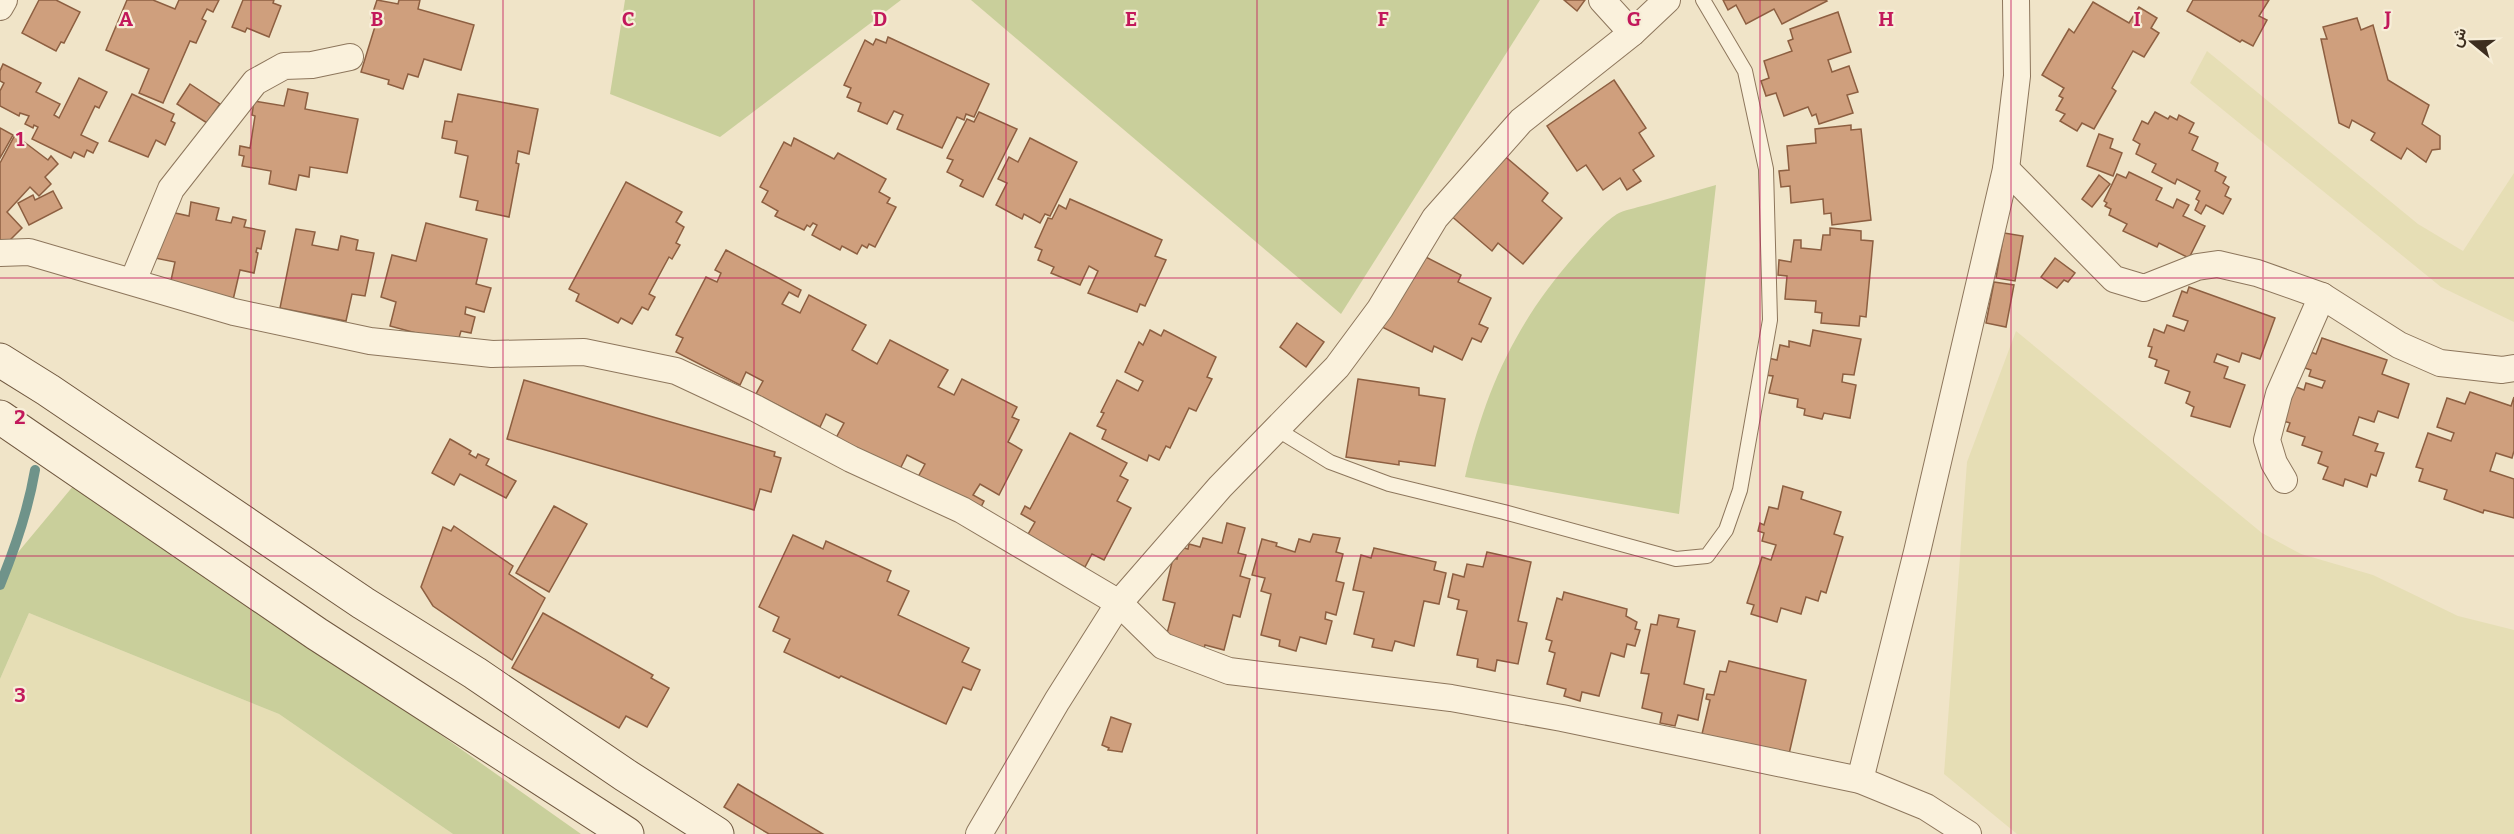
<svg xmlns="http://www.w3.org/2000/svg" width="2514" height="834" viewBox="0 0 2514 834" font-family="Bitter,Vazirmatn,serif">
	<rect width="100%" height="100%" fill="#f0e4c8"/>
	<g fill="#e6deb5">
		<polygon points="2207,51 2418,224 2463,251 2514,173 2514,322 2441,287 2190,83"/>
		<polygon points="2016,331 2262,533 2301,554 2373,575 2458,616 2514,630 2514,834 2017,834 1944,774 1967,462"/>
		<polygon points="29,613 279,714 453,834 0,834 0,679"/>
	</g>
	<g fill="#c9cf9b">
		<polygon points="625,0 901,0 720,137 610,94"/>
		<polygon points="971,0 1540,0 1341,314"/>
		<path d="M1716 185 1679 514 1465 477C1486 387 1517 320 1579 251 1589 240 1607 219 1619 213 1628 209 1640 207 1650 204 1672 198 1694 191 1716 185Z"/>
		<polygon points="79,479 581,834 453,834 279,714 29,613 0,679 0,574"/>
	</g>
	<g fill="none" stroke-linecap="round" stroke-linejoin="round">
		<path stroke="#6f938a" stroke-width="10" d="M0 585C16 546 28 511 35 470"/>
	</g>
	<g fill="#cf9f7d" stroke="#8d5f41" stroke-width="1.5">
		<polygon points="39,0 56,0 80,12 64,43 61,42 56,51 22,33"/>
		<polygon points="127,0 153,0 175,9 179,0 219,0 213,12 207,9 202,19 206,21 196,43 190,41 163,103 139,93 149,69 106,50"/>
		<polygon points="243,0 274,0 273,3 281,6 269,37 247,28 245,32 232,27"/>
		<polygon points="377,0 398,4 399,0 420,0 418,9 474,25 461,70 424,59 418,77 408,74 403,89 388,84 389,80 361,72 377,20 371,18"/>
		<polygon points="1564,0 1585,0 1577,11"/>
		<polygon points="1723,0 1826,0 1827,1 1782,24 1774,9 1746,24 1736,5 1728,10"/>
		<polygon points="2193,0 2269,0 2259,16 2267,20 2253,46 2242,40 2240,42 2187,11"/>
		<polygon points="2093,2 2129,23 2139,7 2157,18 2151,28 2159,33 2144,57 2133,51 2112,88 2116,91 2094,129 2082,123 2077,131 2060,121 2065,114 2056,110 2063,98 2059,96 2064,88 2042,75 2069,29 2074,33"/>
		<polygon points="1838,12 1851,52 1828,60 1832,72 1849,66 1858,92 1847,95 1853,113 1819,124 1816,114 1812,116 1808,107 1784,116 1776,93 1766,96 1761,81 1769,78 1764,61 1792,51 1788,41 1793,39 1790,29"/>
		<polygon points="2357,18 2361,30 2373,25 2388,80 2429,105 2422,124 2440,136 2440,149 2432,150 2426,162 2407,148 2401,159 2371,140 2375,133 2352,120 2349,128 2339,123 2321,39 2327,39 2323,27"/>
		<polygon points="888,37 989,84 974,117 966,114 964,120 957,117 942,148 897,129 903,115 894,111 887,124 858,111 861,103 847,97 851,88 844,85 865,40 873,45 876,39 886,43"/>
		<polygon points="3,64 41,83 36,92 60,104 54,115 59,118 79,78 107,92 99,108 95,106 81,135 98,143 93,153 87,150 84,157 74,152 71,158 32,139 38,127 34,125 33,128 25,124 29,116 20,113 19,116 0,106 0,91 4,83 0,81 0,71"/>
		<polygon points="1614,80 1646,128 1639,133 1654,156 1633,170 1641,181 1627,190 1620,178 1603,190 1586,165 1577,171 1547,126"/>
		<polygon points="190,84 220,104 207,123 177,104"/>
		<polygon points="288,89 308,93 305,109 358,119 347,173 310,167 309,177 299,175 296,190 269,184 271,171 242,166 244,156 239,155 240,146 250,148 255,116 252,115 254,101 284,106"/>
		<polygon points="132,94 174,114 171,121 175,123 165,145 156,140 148,157 109,141"/>
		<polygon points="458,94 538,109 529,154 518,151 516,163 519,164 509,217 476,210 478,201 460,197 468,156 455,153 457,141 442,138 445,121 452,122"/>
		<polygon points="979,112 1017,129 983,197 960,186 963,180 947,172 953,160 947,158 967,119 974,122"/>
		<polygon points="2155,112 2168,119 2170,116 2177,120 2179,115 2194,123 2189,133 2198,137 2192,150 2218,163 2215,171 2226,177 2223,183 2229,187 2225,196 2231,199 2223,214 2206,205 2201,214 2195,210 2199,201 2196,199 2200,191 2177,179 2175,184 2152,172 2156,164 2136,154 2140,144 2133,140 2142,121 2148,124"/>
		<polygon points="1851,125 1851,130 1861,129 1871,220 1832,225 1831,213 1824,214 1823,199 1791,203 1790,186 1781,187 1779,171 1789,170 1787,146 1816,143 1815,129"/>
		<polygon points="0,128 13,135 0,158"/>
		<polygon points="2099,134 2113,139 2110,148 2122,153 2113,176 2087,166"/>
		<polygon points="15,135 48,160 51,156 58,164 45,177 51,184 39,196 30,187 7,212 22,228 2,248 0,246 0,163"/>
		<polygon points="794,138 834,159 838,153 886,179 879,192 890,198 887,203 896,207 875,247 869,244 867,248 862,245 857,254 842,246 840,250 812,235 817,225 813,223 810,227 807,225 804,230 775,216 778,211 762,202 768,191 760,187 784,142 791,146"/>
		<polygon points="1030,138 1077,162 1050,216 1045,214 1040,223 1024,214 1022,219 996,205 1007,183 998,179 1009,157 1018,162"/>
		<polygon points="1501,153 1548,193 1542,201 1562,218 1523,264 1498,243 1492,251 1449,214"/>
		<polygon points="2129,172 2162,188 2156,200 2173,208 2177,199 2189,205 2183,216 2205,226 2189,258 2159,243 2157,247 2123,231 2127,224 2109,215 2111,209 2105,206 2107,203 2104,201 2117,174 2126,178"/>
		<polygon points="2099,175 2110,184 2092,207 2082,199"/>
		<polygon points="626,182 682,212 676,222 684,227 676,243 680,245 672,259 669,257 649,294 655,297 648,310 642,307 632,324 621,318 618,323 576,301 579,294 569,289"/>
		<polygon points="53,191 62,208 29,225 18,203 33,195 35,200"/>
		<polygon points="1070,199 1162,240 1155,256 1166,260 1145,306 1140,304 1137,312 1088,293 1098,271 1089,266 1080,285 1051,273 1054,267 1038,260 1042,250 1035,247 1048,218 1052,219 1059,205 1066,209"/>
		<polygon points="191,202 219,208 216,220 231,223 233,217 246,220 244,227 265,231 261,249 257,248 256,252 258,253 254,273 240,270 233,300 170,285 175,262 155,258 166,211 189,216"/>
		<polygon points="426,223 487,239 476,284 491,288 484,312 466,307 465,314 475,317 471,333 461,331 457,344 390,326 396,302 381,297 392,255 416,261"/>
		<polygon points="1830,228 1861,231 1861,240 1873,241 1866,317 1860,316 1859,326 1821,323 1822,313 1815,312 1816,301 1785,299 1787,276 1778,275 1779,260 1791,262 1794,240 1801,240 1801,248 1821,250 1823,235 1830,235"/>
		<polygon points="296,229 315,232 312,245 338,250 341,236 358,240 356,250 374,253 365,296 352,294 346,321 280,308"/>
		<polygon points="2004,233 2023,236 2015,281 1996,278"/>
		<polygon points="726,250 801,290 798,297 789,292 782,304 800,313 809,295 866,325 852,350 877,364 890,340 948,370 938,387 954,395 962,379 1017,407 1012,417 1019,420 1008,442 1022,450 999,495 980,484 973,495 984,501 979,511 917,479 925,464 907,455 899,471 836,438 844,423 826,414 820,427 756,394 763,381 746,372 740,385 676,352 683,338 676,335 706,277 717,282 721,273 715,270"/>
		<polygon points="1418,253 1461,275 1458,282 1491,298 1479,324 1488,328 1481,342 1472,338 1462,360 1434,346 1432,352 1382,327"/>
		<polygon points="2055,258 2075,273 2068,282 2064,280 2057,288 2041,277"/>
		<polygon points="1994,282 2014,285 2006,327 1986,323"/>
		<polygon points="2189,287 2275,318 2260,359 2242,353 2239,362 2217,354 2214,362 2228,367 2224,378 2245,385 2230,427 2191,416 2194,407 2186,403 2190,392 2165,383 2169,371 2155,366 2157,360 2149,357 2152,347 2148,346 2154,329 2164,333 2167,325 2184,331 2188,321 2173,316 2182,291 2187,293"/>
		<polygon points="1297,323 1324,342 1306,367 1280,347"/>
		<polygon points="1150,330 1161,336 1164,330 1216,357 1207,377 1212,379 1196,411 1189,408 1170,448 1166,446 1159,460 1149,455 1147,461 1102,439 1106,430 1097,426 1104,413 1101,412 1117,380 1138,391 1143,381 1125,372 1139,342 1143,345"/>
		<polygon points="1813,330 1861,339 1854,375 1843,374 1842,382 1856,385 1850,418 1824,413 1822,419 1804,415 1805,409 1797,407 1798,399 1769,393 1773,376 1765,375 1768,358 1777,360 1780,345 1789,347 1789,341 1810,346"/>
		<polygon points="2322,338 2387,360 2382,374 2409,384 2398,418 2378,411 2374,422 2359,417 2353,435 2378,444 2375,451 2384,453 2376,476 2371,474 2367,487 2345,479 2343,486 2323,479 2328,467 2318,463 2322,452 2302,445 2305,437 2287,431 2290,423 2280,420 2291,385 2304,390 2306,383 2322,388 2325,381 2309,376 2311,370 2302,367 2308,351 2316,354"/>
		<polygon points="1358,379 1419,388 1419,395 1445,399 1435,466 1399,461 1399,465 1346,457"/>
		<polygon points="524,380 775,452 774,456 781,458 771,492 760,489 754,510 507,439"/>
		<polygon points="2470,392 2511,406 2514,397 2514,451 2512,458 2496,453 2490,471 2514,479 2514,518 2484,510 2483,513 2444,499 2447,490 2419,481 2423,469 2416,467 2428,433 2451,441 2454,433 2437,427 2447,398 2465,404"/>
		<polygon points="1070,433 1127,463 1120,476 1128,480 1117,501 1131,508 1104,560 1092,554 1085,567 1027,536 1035,522 1021,514 1025,506 1030,509"/>
		<polygon points="450,439 471,451 469,454 476,458 478,454 489,459 486,465 516,481 506,498 460,474 454,485 432,473"/>
		<polygon points="1783,486 1803,492 1801,499 1841,512 1834,534 1843,537 1826,593 1821,591 1818,601 1806,597 1801,614 1781,608 1777,622 1751,614 1754,605 1747,603 1762,557 1771,560 1776,545 1762,541 1764,533 1758,531 1760,523 1764,525 1769,507 1778,509"/>
		<polygon points="554,506 587,524 549,592 516,573"/>
		<polygon points="1227,523 1245,528 1238,553 1246,555 1240,576 1250,579 1240,617 1233,615 1224,650 1205,645 1203,652 1166,637 1175,603 1163,600 1173,558 1177,559 1180,547 1188,549 1189,544 1200,547 1203,538 1222,543"/>
		<polygon points="454,526 513,566 509,574 545,598 512,660 433,606 421,587 443,527 451,531"/>
		<polygon points="1313,534 1340,538 1336,552 1343,554 1336,581 1344,583 1336,615 1326,612 1325,619 1332,621 1326,644 1300,637 1296,651 1279,646 1280,640 1261,635 1271,594 1261,591 1265,578 1252,575 1262,539 1277,543 1276,546 1295,552 1299,539 1310,542"/>
		<polygon points="793,535 823,549 826,541 891,571 887,581 909,591 898,615 969,648 962,662 980,670 971,690 963,687 946,724 841,676 839,678 784,652 790,639 773,631 779,617 759,607"/>
		<polygon points="1374,548 1436,562 1434,570 1446,573 1439,604 1424,601 1414,646 1395,641 1392,651 1372,647 1374,639 1354,634 1364,592 1353,590 1361,555 1371,558"/>
		<polygon points="1487,552 1531,562 1518,621 1527,623 1518,664 1497,660 1495,671 1477,667 1478,659 1457,655 1467,611 1457,609 1459,600 1448,597 1453,574 1464,577 1467,564 1483,567"/>
		<polygon points="1564,592 1627,609 1626,616 1637,622 1635,629 1640,630 1635,646 1627,644 1624,657 1611,653 1599,696 1582,692 1580,701 1564,696 1566,689 1547,684 1555,653 1549,651 1552,641 1546,639 1557,598 1562,600"/>
		<polygon points="543,613 653,675 651,678 669,688 647,727 626,716 619,728 512,668"/>
		<polygon points="1659,615 1679,619 1677,627 1695,631 1684,684 1704,689 1698,720 1678,715 1675,726 1660,723 1662,713 1642,708 1649,674 1641,673 1651,624 1657,625"/>
		<polygon points="1729,661 1806,680 1789,754 1702,734 1710,700 1706,699 1707,694 1714,695 1720,671 1726,672"/>
		<polygon points="1111,717 1131,724 1122,752 1108,750 1109,748 1102,745"/>
		<polygon points="738,784 823,834 769,834 724,807"/>
	</g>
	<g fill="none" stroke-linecap="round" stroke-linejoin="round">
		<defs>
			<polyline id="lane" points="1278,430 1330,462 1389,484 1504,512 1676,559 1707,556 1726,530 1740,490 1770,320 1766,169 1745,71 1703,0"/>
			<g id="street">
				<polyline points="1602,0 1632,33"/>
				<polyline points="0,7 4,0"/>
				<polyline points="2006,169 2114,279 2144,288 2197,267 2218,264 2257,273 2322,296 2399,345 2440,363 2502,370 2514,368"/>
				<polyline points="0,253 29,252 234,312 370,341 492,354 584,352 676,371 755,408 851,459 962,510 1119,603 1163,646 1229,671 1451,698 1562,718 1860,780 1926,807 1968,834"/>
				<polyline points="133,281 171,189 255,82 284,66 312,65 350,57"/>
				<polyline points="2284,480 2274,463 2267,440 2279,394 2322,296"/>
				<polyline points="1860,780 1917,552 2006,169 2017,76 2016,0"/>
				<polyline points="979,834 1057,701 1119,603 1220,487 1337,367 1380,309 1435,218 1521,121 1632,33 1667,0"/>
			</g>
			<g id="secondary">
				<polyline points="0,360 48,390 363,603 475,673 625,775 717,834"/>
				<polyline points="0,417 317,634 627,834"/>
			</g>
		</defs>
		<use href="#lane" stroke="#8d765c" stroke-width="16"/>
		<use href="#street" stroke="#8d765c" stroke-width="28"/>
		<use href="#secondary" stroke="#6f573f" stroke-width="35"/>
		<use href="#lane" stroke="#faf1dc" stroke-width="14"/>
		<use href="#street" stroke="#faf1dc" stroke-width="26"/>
		<use href="#secondary" stroke="#faf1dc" stroke-width="33"/>
	</g>
	<path fill="none" stroke="#c2185b" stroke-width="1.5" stroke-opacity="0.55" d="M251 0V834M503 0V834M754 0V834M1006 0V834M1257 0V834M1508 0V834M1760 0V834M2011 0V834M2263 0V834M0 278H2514M0 556H2514"/>
	<g font-size="20" text-anchor="middle" font-weight="bold" fill="#c2185b" stroke="#f7eed8" stroke-width="4.5" stroke-linejoin="round" paint-order="stroke">
		<text x="126" y="26">A</text>
		<text x="377" y="26">B</text>
		<text x="628" y="26">C</text>
		<text x="880" y="26">D</text>
		<text x="1131" y="26">E</text>
		<text x="1383" y="26">F</text>
		<text x="1634" y="26">G</text>
		<text x="1886" y="26">H</text>
		<text x="2137" y="26">I</text>
		<text x="2388" y="26">J</text>
		<text x="20" y="146">1</text>
		<text x="20" y="424">2</text>
		<text x="20" y="702">3</text>
	</g>
	<g transform="translate(2472 42) rotate(289)" stroke="#f7eed8" stroke-width="4.5" paint-order="stroke">
	<path d="M0-4.5L10 22L0 15L-10 22Z" fill="#3d2e20"/>
	<text y="-9" font-size="16" font-weight="bold" text-anchor="middle" fill="#3d2e20">ش</text>
	</g>
</svg>
